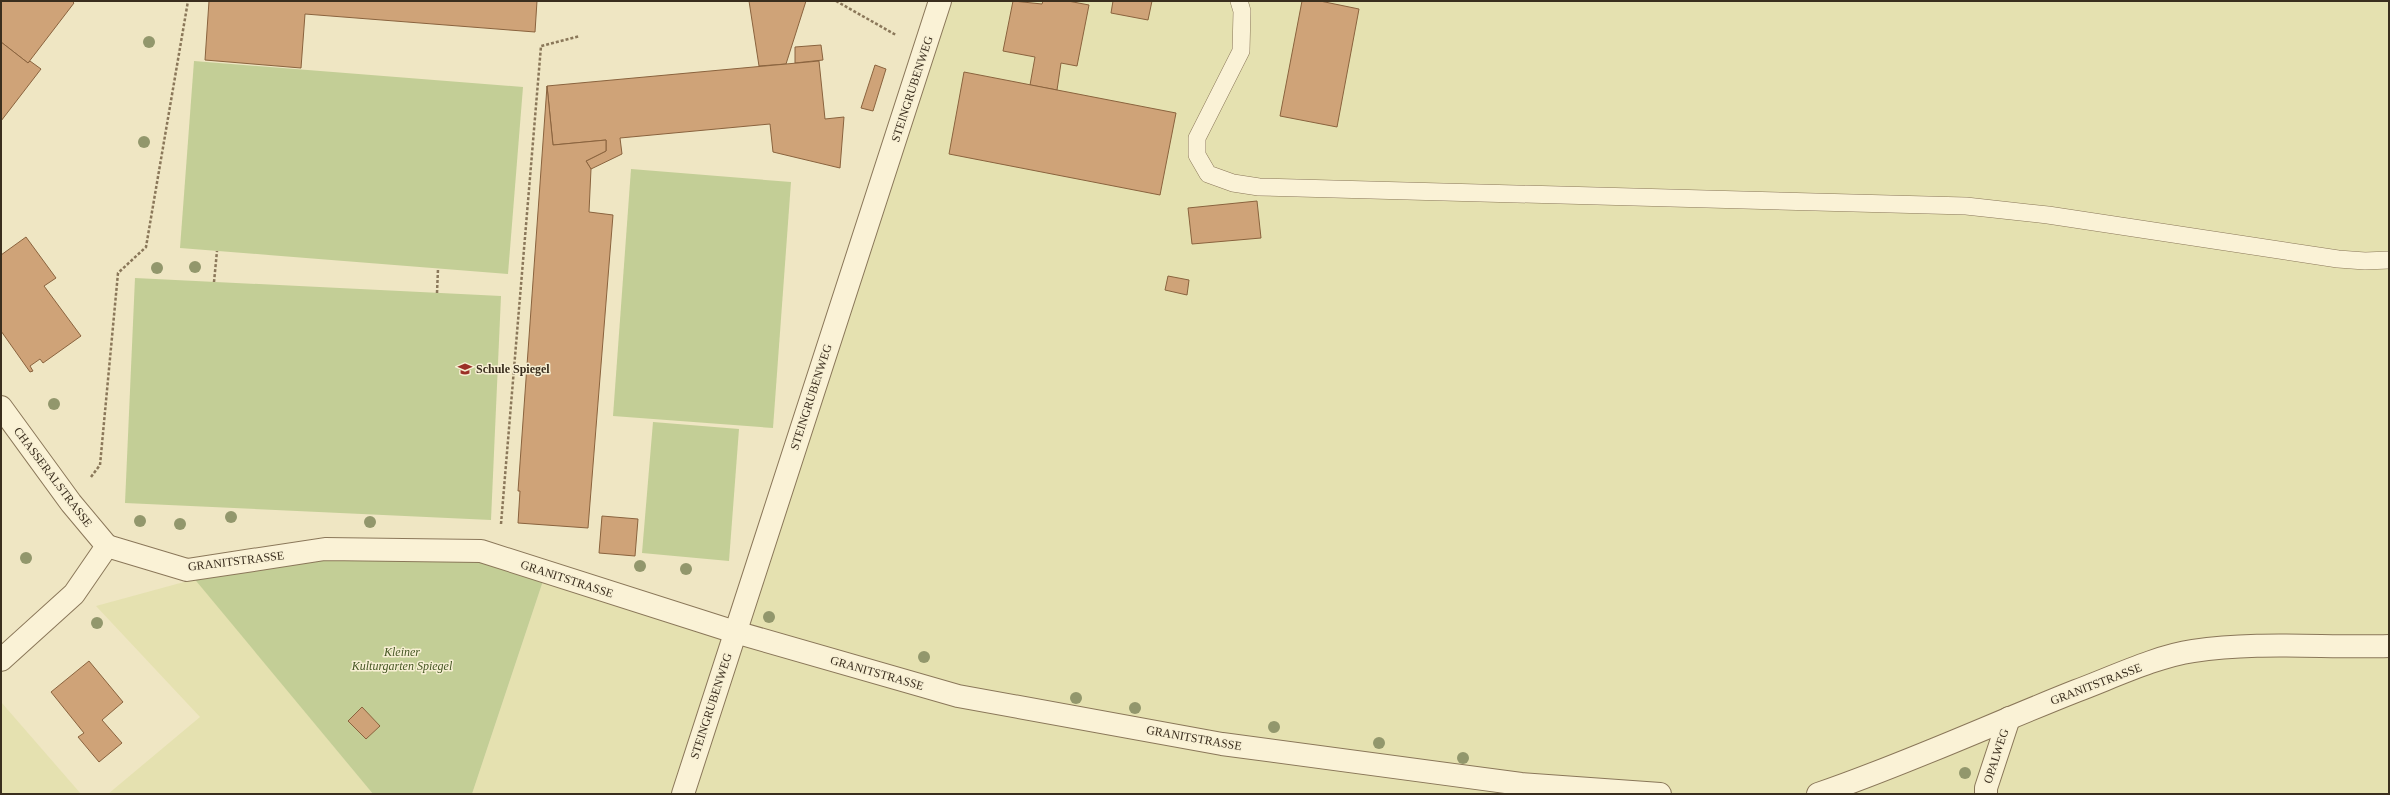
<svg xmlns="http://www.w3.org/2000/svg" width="2390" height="795" viewBox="0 0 2390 795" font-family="'Times New Roman',serif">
	<rect width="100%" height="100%" fill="#efe6c3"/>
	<g fill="#e5e1b0">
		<polygon points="941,1 2389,1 2389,794 472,794 546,572 735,632"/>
		<polygon points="195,579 373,794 108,794 200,717 96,606"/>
		<polygon points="1,702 81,794 1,794"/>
	</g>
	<g fill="#c3ce96">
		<polygon points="194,61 523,87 508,274 180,248"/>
		<polygon points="631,169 791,182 773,428 613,416"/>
		<polygon points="135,278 501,296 491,520 125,503"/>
		<polygon points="653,422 739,429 729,561 642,553"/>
		<polygon points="325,549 481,551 546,572 472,794 373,794 187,570"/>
	</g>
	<g fill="#cfa378" stroke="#8a633e">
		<polygon points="1,1 72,1 74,3 28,63 1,42"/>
		<polygon points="209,1 537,1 535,32 305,14 301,68 205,60"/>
		<polygon points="749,1 806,1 786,64 759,66"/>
		<polygon points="1013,1 1042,4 1043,1 1068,1 1089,5 1077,66 1061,63 1057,90 1030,85 1035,57 1003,51"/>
		<polygon points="1113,1 1152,1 1148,20 1111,13"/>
		<polygon points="1302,1 1320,1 1359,9 1337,127 1280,116"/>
		<polygon points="1,42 28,63 30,61 41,69 1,121"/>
		<polygon points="821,45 823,60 795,63 795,47"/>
		<polygon points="819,61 825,119 844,117 840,168 773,152 770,124 620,138 622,154 591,169 586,161 606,151 606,140 553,145 547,86"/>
		<polygon points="875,65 886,69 873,111 861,108"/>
		<polygon points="964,72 1176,113 1160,195 949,154"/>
		<polygon points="547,86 553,145 606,140 606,151 586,161 591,169 589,212 613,215 588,528 518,523 520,491 518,491"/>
		<polygon points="1257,201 1261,238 1192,244 1188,208"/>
		<polygon points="26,237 56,278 44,286 81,336 43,363 40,359 30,366 33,371 30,372 1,331 1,255"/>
		<polygon points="1168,276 1189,280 1187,295 1165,290"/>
		<polygon points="602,516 638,519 635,556 599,553"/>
		<polygon points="89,661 123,702 102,720 122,743 99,762 78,737 84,733 51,692"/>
		<polygon points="362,707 380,726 366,739 348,721"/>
	</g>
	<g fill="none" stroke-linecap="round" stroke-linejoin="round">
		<defs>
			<polyline id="lane" points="1239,1 1242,11 1241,51 1197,138 1197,155 1208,174 1233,183 1259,187 1966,206 2048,215 2338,259 2365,261 2389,260"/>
			<g id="street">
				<polyline points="1,407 71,503 107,546"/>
				<polyline points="107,546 187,570 325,549 481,551 735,632 958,696 1222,744 1521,784 1660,794"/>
				<polyline points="1,660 74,594 107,546"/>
				<polyline points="683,794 940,1"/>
				<path d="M1818 794C1906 764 1990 725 2076 691 2111 678 2157 656 2193 651 2258 641 2324 648 2389 646"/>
				<polyline points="1986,794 1986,788 2009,718"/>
			</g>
		</defs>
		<use href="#lane" stroke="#8a7759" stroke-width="18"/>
		<use href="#street" stroke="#8a7759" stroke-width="24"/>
		<g stroke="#8a7759" stroke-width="2.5" stroke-dasharray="3 2" stroke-linecap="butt">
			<polyline points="836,1 896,35"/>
			<polyline points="214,282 217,251"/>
			<polyline points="437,293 438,269"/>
			<polyline points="91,477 100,465 118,273 146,247 188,1"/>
			<polyline points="501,524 541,46 580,36"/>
		</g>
		<use href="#lane" stroke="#faf2d6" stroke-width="17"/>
		<use href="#street" stroke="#faf2d6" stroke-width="22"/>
	</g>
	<g fill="#92976c">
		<circle cx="149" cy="42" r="6"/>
		<circle cx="144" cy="142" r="6"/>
		<circle cx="195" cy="267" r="6"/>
		<circle cx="157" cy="268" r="6"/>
		<circle cx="54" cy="404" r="6"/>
		<circle cx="231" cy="517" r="6"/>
		<circle cx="140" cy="521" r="6"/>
		<circle cx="370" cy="522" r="6"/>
		<circle cx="180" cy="524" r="6"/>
		<circle cx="26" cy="558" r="6"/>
		<circle cx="640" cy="566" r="6"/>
		<circle cx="686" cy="569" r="6"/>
		<circle cx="769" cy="617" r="6"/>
		<circle cx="97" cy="623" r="6"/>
		<circle cx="924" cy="657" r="6"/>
		<circle cx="1076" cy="698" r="6"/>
		<circle cx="1135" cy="708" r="6"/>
		<circle cx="1274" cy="727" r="6"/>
		<circle cx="1379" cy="743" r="6"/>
		<circle cx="1463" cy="758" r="6"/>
		<circle cx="1965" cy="773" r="6"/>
	</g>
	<defs>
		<symbol id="school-bare" viewBox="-9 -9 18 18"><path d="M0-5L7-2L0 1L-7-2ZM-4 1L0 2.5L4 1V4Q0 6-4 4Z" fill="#9b3027" stroke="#f7efd3" stroke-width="2.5" paint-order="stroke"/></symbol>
	</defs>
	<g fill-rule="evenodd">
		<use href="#school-bare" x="455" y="359" width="20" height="20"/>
	</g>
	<g text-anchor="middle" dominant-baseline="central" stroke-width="3" stroke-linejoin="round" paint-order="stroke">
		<g font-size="12" fill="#3a2e1e" stroke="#f7efd3">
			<text transform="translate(912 89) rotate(-72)">STEINGRUBENWEG</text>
			<text transform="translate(811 397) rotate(-72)">STEINGRUBENWEG</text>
			<text transform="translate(53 477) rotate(53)">CHASSERALSTRASSE</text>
			<text transform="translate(236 561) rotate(-7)">GRANITSTRASSE</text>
			<text transform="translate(567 579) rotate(18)">GRANITSTRASSE</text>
			<text transform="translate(877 673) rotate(16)">GRANITSTRASSE</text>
			<text transform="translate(2096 684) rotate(-21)">GRANITSTRASSE</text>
			<text transform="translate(711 706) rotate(-72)">STEINGRUBENWEG</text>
			<text transform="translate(1194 738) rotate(10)">GRANITSTRASSE</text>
			<text transform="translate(1996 756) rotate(-72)">OPALWEG</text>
		</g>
		<g font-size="12" font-weight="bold" fill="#3a2e1e" stroke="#f7efd3" text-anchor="start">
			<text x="476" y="369">Schule Spiegel</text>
		</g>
		<g font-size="12" font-style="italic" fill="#465724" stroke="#f7efd3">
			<text x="402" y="652">Kleiner<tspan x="402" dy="14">Kulturgarten Spiegel</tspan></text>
		</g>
	</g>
	<rect width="2390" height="795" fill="none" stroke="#3a2e1e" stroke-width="4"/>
</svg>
